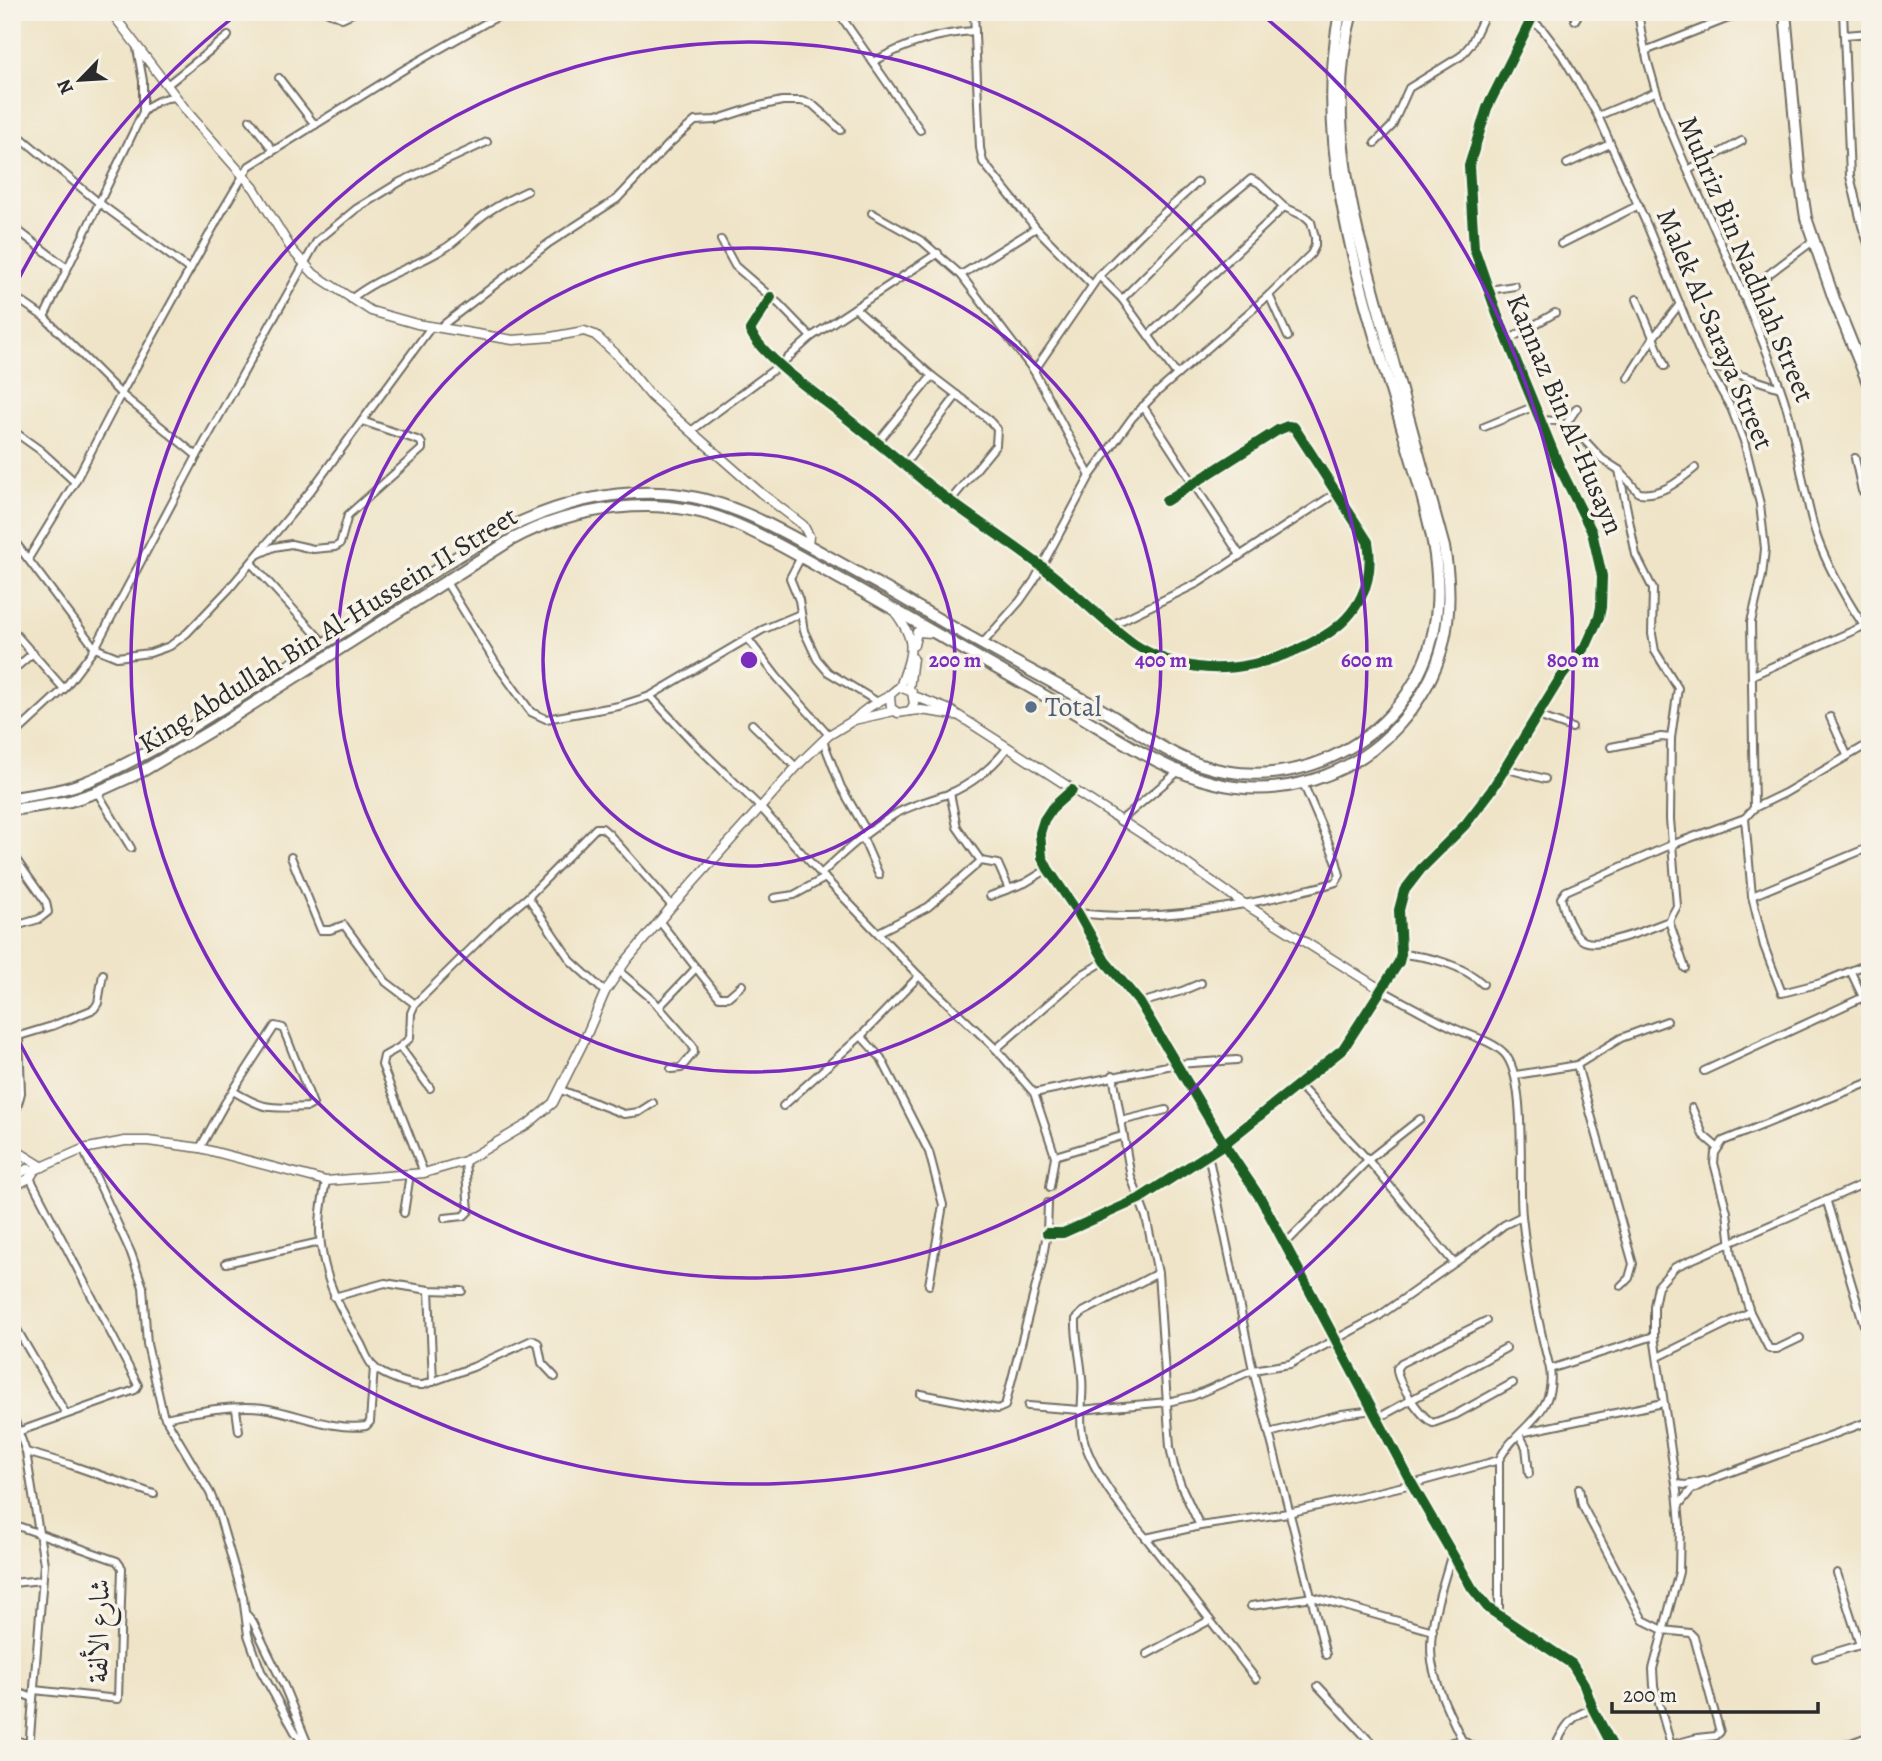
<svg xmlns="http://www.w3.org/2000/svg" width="1882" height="1761" viewBox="0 0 1882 1761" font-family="Alegreya,Amiri,serif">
	<rect width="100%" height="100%" fill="#f7f3e8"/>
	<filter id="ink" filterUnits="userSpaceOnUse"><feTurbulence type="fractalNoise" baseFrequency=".0143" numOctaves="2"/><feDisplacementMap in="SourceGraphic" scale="14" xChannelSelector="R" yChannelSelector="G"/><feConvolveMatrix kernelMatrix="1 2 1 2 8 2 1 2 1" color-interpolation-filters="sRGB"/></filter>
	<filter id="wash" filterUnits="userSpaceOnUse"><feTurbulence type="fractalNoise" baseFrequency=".00686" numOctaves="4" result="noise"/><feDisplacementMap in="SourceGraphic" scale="28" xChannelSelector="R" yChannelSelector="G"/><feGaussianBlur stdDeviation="1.57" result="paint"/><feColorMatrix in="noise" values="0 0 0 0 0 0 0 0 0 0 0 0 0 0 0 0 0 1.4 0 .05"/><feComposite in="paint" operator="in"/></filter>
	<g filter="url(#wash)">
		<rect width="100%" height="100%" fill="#efe4c7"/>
	</g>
	<g filter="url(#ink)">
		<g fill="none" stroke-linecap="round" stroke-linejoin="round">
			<defs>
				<g id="minor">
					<polyline points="328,12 342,18 355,12"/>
					<polyline points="838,12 920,130"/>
					<polyline points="974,12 980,148 983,162 1036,228 1092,285"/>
					<path d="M1638 12C1650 103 1690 172 1726 255 1745 298 1764 343 1780 387 1797 434 1801 484 1815 531 1824 561 1851 609 1870 634"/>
					<polyline points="1843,12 1850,176 1862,226 1870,249"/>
					<polyline points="1532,20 1543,30 1562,55 1598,116 1647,225 1701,356 1731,408 1744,441 1760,504 1765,549 1762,576 1751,622 1754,808"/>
					<polyline points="1575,20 1580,12"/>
					<polyline points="1845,35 1870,33"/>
					<polyline points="1645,51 1744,12"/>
					<path d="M873 62C905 44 938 33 975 31"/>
					<polyline points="279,78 315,125"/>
					<polyline points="167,85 228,36"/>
					<path d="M143 112C153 102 161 98 176 97"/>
					<polyline points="1598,116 1655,92"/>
					<polyline points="250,120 273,150"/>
					<polyline points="12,130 98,202 190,270"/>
					<polyline points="1375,143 1392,126 1409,88 1461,56 1471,44 1486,12"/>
					<polyline points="1567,164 1610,144"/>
					<polyline points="1688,170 1742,141"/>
					<polyline points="872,213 922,241 961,275 1034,371 1090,476"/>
					<polyline points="12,226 67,268"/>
					<polyline points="721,240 735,266 779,304 811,337"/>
					<polyline points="1561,244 1639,205"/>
					<polyline points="961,275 1036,228"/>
					<polyline points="1099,276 1122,299 1177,375"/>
					<polyline points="1489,290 1515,286"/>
					<polyline points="1742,294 1813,241"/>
					<polyline points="12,295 44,317 121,394 197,456"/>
					<polyline points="1269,295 1288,337"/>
					<path d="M771 297 750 330C761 356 816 394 839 412 868 435 897 458 925 482 962 512 1003 537 1041 566 1073 590 1101 620 1134 644 1147 653 1163 659 1178 663 1227 677 1281 661 1324 636 1359 615 1375 581 1368 542L1294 427 1288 426 1278 430 1166 501"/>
					<path d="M351 299C378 277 412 268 442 250 457 242 467 229 479 219 493 207 510 199 527 191"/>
					<polyline points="1637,299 1665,366"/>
					<polyline points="855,308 932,376 987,418 997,429 996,445 951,500"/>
					<polyline points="44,317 143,112 143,81 137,48"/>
					<polyline points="439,328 549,243 617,199 669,144 695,121 715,120 755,107 782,101 801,101 812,104 841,130"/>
					<polyline points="1149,335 1284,207"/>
					<polyline points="1508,340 1555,313"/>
					<polyline points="1706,364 1780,388"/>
					<polyline points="1034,371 1099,276 1145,230 1198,182"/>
					<polyline points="1628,378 1653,338 1680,304"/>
					<polyline points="1143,406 1240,555"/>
					<path d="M1541 420 1557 421 1575 430 1602 459 1619 470 1639 493C1661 496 1678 482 1695 468"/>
					<polyline points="1566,424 1577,408"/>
					<polyline points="1484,427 1535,406"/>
					<polyline points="12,430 40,450 75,482"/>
					<polyline points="691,431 780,365 811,337 938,253"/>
					<polyline points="878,442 932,376"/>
					<polyline points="1855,458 1862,491 1870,496"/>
					<polyline points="905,464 957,395"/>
					<polyline points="1619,470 1636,555 1653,589 1652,634 1655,651 1678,688 1671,738"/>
					<polyline points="12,538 95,648 117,657 150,653 170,646 187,633 229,589 312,489 431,327"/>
					<polyline points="259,554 274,547 291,544 313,549 335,547 340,544 348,515 422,449 422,444 420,441 362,421"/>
					<polyline points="801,557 790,578 799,600 804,631 817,659 828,672 876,701"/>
					<polyline points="28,559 75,482 121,394 224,208 249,166 408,67 489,21 508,12"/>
					<polyline points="251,563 324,643"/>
					<polyline points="446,582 497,665 531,712 546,719 619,706 650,696 762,630 800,614"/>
					<polyline points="1112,625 1198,583 1336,493"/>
					<polyline points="12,630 64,689"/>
					<polyline points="748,639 777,677 829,735"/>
					<polyline points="982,644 1020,601 1034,581 1090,476 1132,418 1155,394 1269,295 1311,254 1315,246 1315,237 1311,222 1306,217 1284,207 1259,183 1251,179 1199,222 1122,299"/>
					<polyline points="12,671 33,653"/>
					<polyline points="1753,675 1864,626"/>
					<polyline points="650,696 693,742 760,807 821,874 919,976 996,1049 1034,1093 1055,1156 1050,1187"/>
					<polyline points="1538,716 1572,728"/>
					<polyline points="1830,717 1847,755"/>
					<polyline points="752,724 796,767"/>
					<polyline points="12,737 64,689 95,648 197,456 317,241 356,209 400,182 487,142"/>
					<polyline points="823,741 841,787 867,832"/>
					<path d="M1611 747 1661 737 1671 738 1670 819 1677 906 1669 921C1651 928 1602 949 1584 941 1572 935 1564 911 1561 898L1566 891 1671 845 1745 818 1754 808 1785 793 1870 743"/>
					<polyline points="1504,768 1545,779"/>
					<polyline points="1072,790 1052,808 1044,820 1040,833 1042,857 1048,869 1078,913 1105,961 1140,1003 1224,1144 1261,1199 1412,1484 1472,1588 1488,1608 1572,1664 1584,1684 1593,1709 1614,1749"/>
					<polyline points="97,792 131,848"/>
					<polyline points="950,793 957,827 981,861"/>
					<polyline points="1745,818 1752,896 1764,946 1782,993 1821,983 1870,963"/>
					<polyline points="1120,821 1179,771"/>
					<polyline points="862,836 879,875"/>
					<polyline points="12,854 46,902 48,912 39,919 12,927"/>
					<polyline points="291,857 321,930 330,930 344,925 386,982 415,1004 411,1013 410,1038 400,1047 384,1056 382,1065 424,1173"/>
					<path d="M821 874C845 851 868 830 897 813 914 804 931 800 948 794 971 785 993 767 1008 747"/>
					<polyline points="990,896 1025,883 1048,869"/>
					<polyline points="1752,896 1870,847"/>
					<polyline points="528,897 571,961 605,992"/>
					<polyline points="774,898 794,895 825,878"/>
					<path d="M1078 913C1149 922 1225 910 1294 893 1307 889 1322 887 1336 882L1340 875 1336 860 1303 783"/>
					<polyline points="1669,921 1685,968"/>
					<polyline points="660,922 719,997 728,997 742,985"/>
					<polyline points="879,932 928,907 981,861 998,864 1009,889"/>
					<path d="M1401 954C1429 956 1463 965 1483 984"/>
					<polyline points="619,971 652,999 693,1046 694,1052 681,1068 671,1069"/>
					<polyline points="1851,972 1870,1012"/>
					<polyline points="1140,1003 1182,991 1201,983"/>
					<polyline points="415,1004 499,921 528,897 596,828 602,828 609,834 672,906"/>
					<polyline points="659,1007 696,968"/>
					<polyline points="861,1036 881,1058 929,1152 943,1205 929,1285"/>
					<polyline points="400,1047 430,1088"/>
					<polyline points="996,1049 1083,974 1105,961"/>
					<polyline points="1577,1065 1633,1264 1629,1278 1621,1286"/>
					<polyline points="1704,1071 1870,994"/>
					<polyline points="1113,1075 1131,1177 1146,1217 1158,1273 1170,1447 1174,1466 1182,1488 1200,1526 1288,1513 1412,1484 1499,1460"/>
					<polyline points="1516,1075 1577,1065 1621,1038 1667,1021"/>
					<polyline points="1299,1085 1368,1160 1454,1263"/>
					<polyline points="561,1090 624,1114 639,1112 653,1103"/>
					<polyline points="1034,1093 1177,1064 1237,1060"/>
					<polyline points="783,1106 861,1036 919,976"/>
					<polyline points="1692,1108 1703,1135 1717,1147"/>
					<polyline points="1121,1121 1166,1110"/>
					<polyline points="12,1126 21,1093 19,1036 52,1026 94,1009 98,1003 103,974"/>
					<path d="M200 1148 225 1103 275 1026 283 1028 313 1104 308 1107C271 1108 266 1111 233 1091"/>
					<polyline points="83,1149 131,1253 143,1287 147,1344 163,1414 210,1493 219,1515 243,1597 248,1635 261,1671 295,1732 308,1749"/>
					<polyline points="1208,1154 1253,1370 1326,1655"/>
					<polyline points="1055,1156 1122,1136"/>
					<path d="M326 1181C322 1202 318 1224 321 1245 326 1285 341 1310 361 1344 364 1350 368 1362 374 1367 383 1376 411 1386 423 1385L473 1367 532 1340 538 1343 542 1363 555 1377"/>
					<polyline points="1827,1202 1870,1345"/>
					<polyline points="404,1213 410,1174"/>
					<polyline points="445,1218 464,1216 469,1211 465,1161"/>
					<path d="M1047 1233H1063L1139 1199 1224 1144 1340 1052 1348 1042 1380 989C1405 1003 1430 1017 1456 1029 1471 1036 1492 1041 1504 1053 1528 1078 1518 1180 1522 1216 1527 1267 1537 1319 1550 1369"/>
					<polyline points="1285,1244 1368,1160 1420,1119"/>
					<polyline points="226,1263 320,1242"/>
					<path d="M1158 1273 1083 1312 1076 1319C1075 1338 1081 1359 1082 1378 1084 1396 1079 1413 1082 1432 1088 1466 1123 1512 1146 1538L1200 1526"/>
					<polyline points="429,1290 433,1382"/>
					<polyline points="334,1297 385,1283 429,1290 462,1291"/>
					<polyline points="1750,1312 1769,1349 1777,1349 1800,1338"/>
					<polyline points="12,1321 66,1414"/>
					<path d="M1486 1321 1401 1363 1397 1368C1396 1381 1421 1417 1433 1423L1455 1415 1513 1383"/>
					<polyline points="1658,1357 1750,1312 1732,1255 1727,1212 1714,1163 1715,1153 1723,1141 1870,1082"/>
					<polyline points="921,1394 998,1409 1005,1406 1042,1262 1047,1233 1048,1203"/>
					<polyline points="1028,1406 1080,1410 1168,1402 1193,1396 1253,1370 1290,1364 1379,1316 1463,1257 1504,1225 1522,1216"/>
					<polyline points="236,1409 239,1431"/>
					<polyline points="12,1413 26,1452 44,1564 29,1749"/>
					<path d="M165 1418C191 1412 237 1404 263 1408 297 1413 332 1431 366 1426L370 1422 374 1367"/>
					<polyline points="1378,1418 1506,1348"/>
					<polyline points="1525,1432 1663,1403"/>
					<polyline points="1269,1433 1342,1414 1374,1410"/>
					<polyline points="12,1434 135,1390 138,1385 29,1176"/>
					<polyline points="1520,1436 1526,1447 1529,1474"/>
					<polyline points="26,1452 71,1465 154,1494"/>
					<polyline points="1676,1484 1686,1485 1704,1481"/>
					<polyline points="1579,1488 1582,1505 1643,1620 1663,1630 1690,1633 1694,1637 1720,1732 1716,1736 1697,1738 1671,1745"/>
					<polyline points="1679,1505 1691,1490 1712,1479 1870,1421"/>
					<polyline points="12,1524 117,1561 122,1568 118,1699 34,1690"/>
					<polyline points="1146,1538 1256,1679"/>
					<path d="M1451 1556C1442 1589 1427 1627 1432 1662 1437 1692 1454 1722 1466 1749"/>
					<polyline points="1837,1573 1860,1645"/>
					<polyline points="12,1583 42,1580"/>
					<polyline points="1251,1606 1313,1597 1433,1631"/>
					<polyline points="247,1615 253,1622 284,1686 309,1747"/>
					<path d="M1499 1616V1460C1516 1426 1557 1416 1550 1369L1654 1336"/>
					<polyline points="1147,1654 1210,1620"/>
					<polyline points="1816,1658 1870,1642"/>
					<polyline points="1318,1686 1377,1749"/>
					<polyline points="12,1690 33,1698"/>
					<polyline points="12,1738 38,1749"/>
					<polyline points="1439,1749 1452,1742 1462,1740 1476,1749"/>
					<path d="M1554 1749C1563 1729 1571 1714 1593 1709"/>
					<polyline points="1672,1749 1654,1686 1653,1669 1679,1572 1680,1524 1677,1491 1654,1336 1654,1306 1658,1286 1675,1267 1870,1181"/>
					<polyline points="1834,1749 1870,1736"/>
				</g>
				<g id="tertiary">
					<polyline points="111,12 189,114 254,188 292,250 314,274 371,311 417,324 513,340 551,337 584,331 595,335 617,355 651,396 761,493 803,525 809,536 808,545"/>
					<path d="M895 612C918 643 912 652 900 687"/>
					<polyline points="914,645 917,632 932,633"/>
					<polyline points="909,689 913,658"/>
					<polyline points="914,696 950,710 1173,854 1243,903 1380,989 1396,968 1401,954 1399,910 1404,891 1421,869 1465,825 1491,791 1559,680 1587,644 1599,617 1601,607 1602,576 1592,532 1559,466 1497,314 1474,248 1469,166 1487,108 1535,12"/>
					<polyline points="910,711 921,710 955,715"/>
					<path d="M854 720C864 709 874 704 887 697 892 694 894 690 900 687L912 692 914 704 910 711 898 713 891 708 890 696"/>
					<polyline points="12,1148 43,1167"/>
					<polyline points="12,1178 27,1169 35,1170 83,1149 125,1141 148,1141 200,1148 326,1181 424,1173 465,1161 528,1124 553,1103 584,1041 605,992 626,961 672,906 801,762 829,735 854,720 894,711"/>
					<polyline points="12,1187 30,1178 35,1170"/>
				</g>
				<polyline id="primary" points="1785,12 1800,178 1806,218 1834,299 1870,388"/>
				<g id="trunk">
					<path d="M12 798C38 794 64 791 88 781 119 769 148 752 177 736 240 697 302 658 364 618 458 557 540 489 659 493 720 495 772 525 824 554 868 578 910 602 952 627 1004 657 1057 684 1109 714 1139 732 1167 754 1201 765 1301 798 1414 734 1434 629 1447 564 1422 496 1404 434 1364 296 1312 158 1340 12"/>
					<path d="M12 810 70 801 97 792 141 772 215 728 511 540C574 506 660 494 728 521 771 538 812 564 853 586 927 628 1000 670 1073 712 1118 738 1164 771 1215 783 1280 800 1352 776 1397 727 1446 673 1456 616 1444 547L1358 234C1341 163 1332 84 1352 12"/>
				</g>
			</defs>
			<use href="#minor" stroke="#706c62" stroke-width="10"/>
			<use href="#tertiary" stroke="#706c62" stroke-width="11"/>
			<use href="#primary" stroke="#706c62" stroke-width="14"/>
			<use href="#trunk" stroke="#706c62" stroke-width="14"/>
			<use href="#minor" stroke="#fff" stroke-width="6"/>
			<use href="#tertiary" stroke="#fff" stroke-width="8"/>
			<use href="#primary" stroke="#fff" stroke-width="10"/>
			<use href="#trunk" stroke="#fff" stroke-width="10"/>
			<defs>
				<g id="cycleway">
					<path d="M771 297 750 330C761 356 816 394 839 412 868 435 897 458 925 482 962 512 1003 537 1041 566 1073 590 1101 620 1134 644 1147 653 1163 659 1178 663 1227 677 1281 661 1324 636 1359 615 1375 581 1368 542L1294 427 1288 426 1278 430 1166 501"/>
					<polyline points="1072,790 1052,808 1044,820 1040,833 1042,857 1048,869 1078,913 1105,961 1140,1003 1224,1144 1261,1199 1412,1484 1472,1588 1488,1608 1572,1664 1584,1684 1593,1709 1614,1749"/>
					<polyline points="1047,1233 1063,1233 1139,1199 1224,1144 1343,1049 1399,962 1401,954 1399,910 1404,891 1421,869 1465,825 1491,791 1559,680 1587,644 1599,617 1601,607 1602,576 1592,532 1559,466 1497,314 1474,248 1469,166 1487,108 1535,12"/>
				</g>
			</defs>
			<use href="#cycleway" stroke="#f7f3e8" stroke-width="15"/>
			<use href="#cycleway" stroke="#1b5e20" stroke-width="10"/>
		</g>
	</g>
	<g fill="none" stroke="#7b2cbf" stroke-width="3.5">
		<circle cx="749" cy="660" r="206"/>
		<circle cx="749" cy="660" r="412"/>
		<circle cx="749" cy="660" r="618"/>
		<path d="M15 286A824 824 0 0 1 236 15M1262 15A824 824 0 1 1 15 1034"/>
	</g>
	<circle fill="#5c6f8a" stroke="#f7f3e8" stroke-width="2.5" cx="1031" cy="707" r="7"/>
	<g text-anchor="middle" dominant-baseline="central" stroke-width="7" stroke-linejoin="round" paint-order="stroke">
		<g font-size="28" fill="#2b2b2b" stroke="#f7f3e8">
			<text transform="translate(1746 259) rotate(67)">Muhriz Bin Nadhlah Street</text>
			<text transform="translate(1715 329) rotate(67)">Malek Al-Saraya Street</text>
			<text transform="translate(1565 414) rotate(67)">Kannaz Bin Al-Husayn</text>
			<text transform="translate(328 630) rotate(-32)">King Abdullah Bin Al-Hussein II Street</text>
			<text transform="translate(99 1631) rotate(-89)">شارع الألفة</text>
		</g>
		<g font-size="28" fill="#4e5e75" stroke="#f7f3e8" text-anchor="start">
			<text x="1045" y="707">Total</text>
		</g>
	</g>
	<circle cx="749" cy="660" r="10" fill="#7b2cbf" stroke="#f7f3e8" stroke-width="3.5"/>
	<g font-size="21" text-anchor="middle" font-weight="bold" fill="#7b2cbf" stroke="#f7f3e8" stroke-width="7" stroke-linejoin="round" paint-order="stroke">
		<text x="955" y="667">200 m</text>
		<text x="1161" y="667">400 m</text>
		<text x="1367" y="667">600 m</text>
		<text x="1573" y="667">800 m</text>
	</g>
	<rect width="1882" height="1761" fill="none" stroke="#f7f3e8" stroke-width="42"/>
	<g transform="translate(80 80) rotate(245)" stroke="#f7f3e8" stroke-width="5" paint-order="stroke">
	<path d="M0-5L12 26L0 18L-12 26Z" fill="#2b2b2b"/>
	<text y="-10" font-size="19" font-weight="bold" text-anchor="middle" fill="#2b2b2b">N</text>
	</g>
	<path d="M1612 1702v10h206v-10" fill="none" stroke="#2b2b2b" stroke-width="3.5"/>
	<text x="1623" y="1702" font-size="21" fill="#2b2b2b" stroke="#f7f3e8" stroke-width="5" paint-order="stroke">200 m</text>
</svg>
